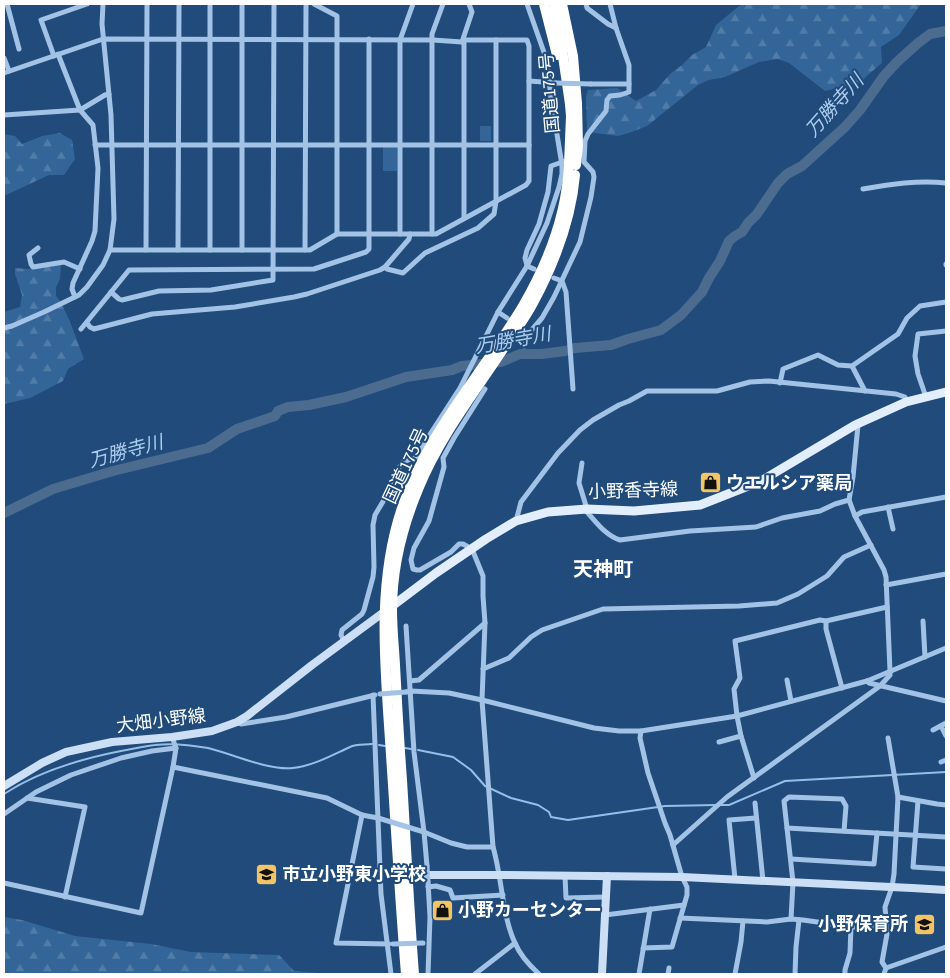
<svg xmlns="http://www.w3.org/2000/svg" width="950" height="978" viewBox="0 0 950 978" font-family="'Source Sans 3','Noto Sans JP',sans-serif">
	<defs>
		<pattern id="forest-firs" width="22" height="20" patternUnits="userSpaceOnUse" patternTransform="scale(1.25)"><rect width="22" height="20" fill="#336599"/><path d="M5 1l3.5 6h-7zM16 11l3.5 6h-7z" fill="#527ca8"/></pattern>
	</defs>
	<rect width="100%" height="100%" fill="#204b7b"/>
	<g fill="url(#forest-firs)">
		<polygon points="745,4 921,4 899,35 881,47 882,63 869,74 861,82 825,91 789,63 778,59 759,62 725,77 709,80 698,85 647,126 629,133 618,136 587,132 586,96 588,90 617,88 636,101 656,90 670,74 682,65 692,55 706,47 716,25 739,6"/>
		<polygon points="60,133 72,140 75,159 64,175 49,175 4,196 4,134 15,136 22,144 42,136"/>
		<polygon points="61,265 60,278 56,287 56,296 60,301 69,319 84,359 68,369 63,381 30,398 4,404 4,312 20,307 22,295 15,274 15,268 28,269"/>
		<polygon points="4,917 22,920 75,936 151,944 191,952 279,955 294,971 333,974 4,974"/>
	</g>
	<g fill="#336599">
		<rect x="480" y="126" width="11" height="15"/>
		<rect x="383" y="147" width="14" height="24"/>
	</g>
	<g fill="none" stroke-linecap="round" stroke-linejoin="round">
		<g stroke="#96bfe7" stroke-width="2">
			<polyline points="379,745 385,746"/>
			<polyline points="405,748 411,749"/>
			<polyline points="418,750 453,757 471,770 485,786 511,798 538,805 549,812 551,817 568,820 665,806 716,805"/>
			<path d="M4 794C39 771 80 759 121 751 133 749 144 746 155 745 172 743 191 745 208 748 233 754 269 771 293 768 313 766 332 755 350 747 356 744 365 745 372 744"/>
			<polyline points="720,805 729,805 785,781 946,772"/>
		</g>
		<polyline stroke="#4c6c8f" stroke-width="10" points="4,513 53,489 113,471 208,448 237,429 275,416 278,411 288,407 309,405 346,397 406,377 452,370 462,366 501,362 520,354 542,354 565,351 575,348 611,345 628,339 661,330 681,315 702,292 709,278 720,261 729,241 735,236 742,232 748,223 757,214 778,183 787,174 802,166 845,127 860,110 884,76 897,62 918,43 930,34 946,31"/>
		<g stroke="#a2c3e6" stroke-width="5">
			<polyline points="7,4 19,49"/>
			<polyline points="314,4 337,16 337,234"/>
			<polyline points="527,4 547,61 551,98"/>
			<polyline points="586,4 587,8 608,24 616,28"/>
			<polyline points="464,40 464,218"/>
			<polyline points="462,42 472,12 469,4"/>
			<polyline points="58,54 80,110 93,125 98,168 95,231 92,241 73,283 72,289 75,297"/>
			<polyline points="54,56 41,20 87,4"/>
			<polyline points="4,58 9,71"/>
			<polyline points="4,73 103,39 433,40 462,42 464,40 527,40 529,46 529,181 526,185 436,234 337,234 310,250 110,250"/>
			<polyline points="529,81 556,83"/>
			<polyline points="591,84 629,84"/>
			<polyline points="4,115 80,110 105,95 109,94"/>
			<polyline points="95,145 529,145"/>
			<path d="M863 189C891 184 918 180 946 183"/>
			<polyline points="400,234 400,40 413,4"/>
			<polyline points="432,234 432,34 443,4"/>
			<polyline points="38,248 29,255 31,264 33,267 64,262 80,269"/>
			<polyline points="146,250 147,4"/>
			<polyline points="178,250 179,4"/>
			<polyline points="210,250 210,4"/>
			<polyline points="242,250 242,4"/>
			<polyline points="305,250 306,4"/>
			<polyline points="946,264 946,265"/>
			<polyline points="527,265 525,258 527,250 539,224 548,192 551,166 565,161"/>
			<polyline points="527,266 534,269"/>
			<polyline points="385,267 387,269 403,273 425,253 478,228 494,214 496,201 496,40"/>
			<polyline points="554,278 562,281 566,292 573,389"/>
			<polyline points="111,292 119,299 122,300 159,291 211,290 273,280 274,4"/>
			<polyline points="498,312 507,318"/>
			<polyline points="87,323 90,327 94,329 152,314 235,307 294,297 307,294 380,270 385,267 409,239 410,234"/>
			<polyline points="4,328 12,326 44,312 79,295 87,287 103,265 110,250 114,219 111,115 102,24 103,4"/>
			<polyline points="81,329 129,270 314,269 366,252 369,249 369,39"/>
			<polyline points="524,346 530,332 542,318 554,297 580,242 591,197 594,177 593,172 584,162 585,141 588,134 606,111 607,100 610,96 620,95 629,92 629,65 616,28 610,4"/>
			<polyline points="780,383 783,369 818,355 838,365 852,366"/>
			<path d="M485 389 454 438 443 458 444 467 429 521 414 548 411 560 413 569 417 570H420L451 552 459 544H463L472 549 483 576V596L485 623 482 700 493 847C502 877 502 916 515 943 520 955 529 965 539 974"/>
			<polyline points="865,391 852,366 898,334 907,318 920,306 946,302"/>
			<polyline points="926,397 918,374 915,356 918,334 946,331"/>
			<path d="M582 463 579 483 587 509V512C596 522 606 536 620 540L690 531 756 527 782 518 820 511 835 504 849 500"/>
			<polyline points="888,507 893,529"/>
			<polyline points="855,516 862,512 946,497"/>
			<polyline points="516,521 521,502 558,453 580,430 593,420 619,405 629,401 647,391 717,391 750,382 769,381 896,394 905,397 906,402"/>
			<polyline points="886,585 946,574"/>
			<polyline points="826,621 826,629 842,688"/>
			<polyline points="923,621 925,657"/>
			<polyline points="406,626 414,752 424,832 427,866"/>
			<polyline points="344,641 341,635 342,630 362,614 364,610 373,577 374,567 373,525 375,515 391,488 399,468 403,462 417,457 425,442 460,388 498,312 527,266 547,223 559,187 562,174 562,165"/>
			<polyline points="483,669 509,658 531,637 542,630 603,609 739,606 777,603 798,594 827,576 844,557 871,545"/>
			<polyline points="787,680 791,701"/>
			<polyline points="410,681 419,680 485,623"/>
			<polyline points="867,681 869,683 946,701"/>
			<polyline points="406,692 411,691 449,693 482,700 594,728 619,731 641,731 737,716 867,681 946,648"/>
			<polyline points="373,695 381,894 391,974"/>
			<polyline points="237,722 241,724 286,717 375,695"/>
			<polyline points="941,726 946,736"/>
			<polyline points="933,730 946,723"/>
			<polyline points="641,731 640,738 648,773 665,823 670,835 682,877 687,887 687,895 672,947 643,948"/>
			<polyline points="719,742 741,736"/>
			<polyline points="941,762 946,760"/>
			<polyline points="173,767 327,798 362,815 378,818"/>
			<polyline points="754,778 741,736 737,716 734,689 740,678 735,641 820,620 826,621 887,607"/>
			<polyline points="898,797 937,804 946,805"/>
			<polyline points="27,798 85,807 65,897"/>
			<polyline points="918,801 913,867 946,869"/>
			<polyline points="755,803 763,881"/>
			<polyline points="4,814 36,792 71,775 121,758 152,751 176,748"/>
			<polyline points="362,815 336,943 389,944"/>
			<polyline points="787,828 946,837"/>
			<polyline points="424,832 451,843 467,847 493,847"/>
			<polyline points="673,845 727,797 880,686 890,675 890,671 886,577 884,570 855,516 849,500 853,477 858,425"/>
			<polyline points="791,859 874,864 877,833"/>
			<polyline points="565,876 566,898 606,897"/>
			<polyline points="735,879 729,820 756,818"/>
			<polyline points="4,883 141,913 173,767 176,748 172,737"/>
			<polyline points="428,887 436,886 450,890 453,898 503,895"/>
			<polyline points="605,915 684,905"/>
			<polyline points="680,918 767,922 791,919 803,920 853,927 886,928"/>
			<polyline points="791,919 793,882 784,801 789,797 842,799 846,806 844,831"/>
			<polyline points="886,968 882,962 887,934 885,907 892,887 894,874 898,797 888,738"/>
			<polyline points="428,974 430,917 428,882"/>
			<polyline points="475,974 515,943"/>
			<polyline points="639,974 650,909"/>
			<polyline points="668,974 669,968"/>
			<polyline points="735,974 741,942 743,921"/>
			<polyline points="795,974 796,947 799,920"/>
			<polyline points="845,974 845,970 850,953 851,926"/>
			<polyline points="884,974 886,968 946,947"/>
		</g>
		<g stroke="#ccdff5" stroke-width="8">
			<polyline points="4,786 42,763 66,752 112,742 172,737 212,731 237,722 247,716 312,665 384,612"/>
			<polyline points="403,875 499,875 682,877 912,888 946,890"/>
			<polyline points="602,974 607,876"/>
		</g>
		<polyline stroke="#e3eefd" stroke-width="9" points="387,610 436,573 486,539 516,521 548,512 587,509 634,511 700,505 761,481 855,425 906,402 946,392"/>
		<g stroke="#fff" stroke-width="10">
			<polyline points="544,4 557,55"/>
			<polyline points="554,4 559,29 570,104"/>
			<polyline points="562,4 573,56 577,104"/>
			<path d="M406 974C400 901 396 828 391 755 386 673 375 588 402 508 427 433 483 373 523 306 548 263 567 213 569 164"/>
			<path d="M414 974C409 909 406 844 402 780 399 741 397 703 395 665 394 647 392 629 392 610 392 568 403 525 419 487 440 436 475 392 505 346 515 332 525 318 533 303 554 264 571 220 575 175"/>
		</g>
		<g stroke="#a2c3e6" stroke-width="5">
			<polyline points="556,83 591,84"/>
			<polyline points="551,98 562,165"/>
			<polyline points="380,694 406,692"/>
			<polyline points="378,818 424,832"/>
			<polyline points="427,866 428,882"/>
			<polyline points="393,944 423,943"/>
		</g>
		<g stroke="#fff" stroke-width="10">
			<polyline points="569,164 571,116 570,104"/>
			<polyline points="576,165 578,146 577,104"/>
		</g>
	</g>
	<defs>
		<symbol id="shop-square" viewBox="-11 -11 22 22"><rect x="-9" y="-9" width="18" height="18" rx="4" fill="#f3c463" stroke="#204b7b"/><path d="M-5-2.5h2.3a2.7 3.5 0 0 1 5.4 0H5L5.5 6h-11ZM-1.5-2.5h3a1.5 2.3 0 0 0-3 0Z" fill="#111"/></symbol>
		<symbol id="school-square" viewBox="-11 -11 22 22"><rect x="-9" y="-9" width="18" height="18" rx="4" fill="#f3c463" stroke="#204b7b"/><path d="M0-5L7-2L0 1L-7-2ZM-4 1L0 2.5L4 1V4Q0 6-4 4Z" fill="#111"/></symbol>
	</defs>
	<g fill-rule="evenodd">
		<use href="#shop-square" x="698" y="470" width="25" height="25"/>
		<use href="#school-square" x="254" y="862" width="25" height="25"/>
		<use href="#shop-square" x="430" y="898" width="25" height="25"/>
		<use href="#school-square" x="912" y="912" width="25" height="25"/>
	</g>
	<g text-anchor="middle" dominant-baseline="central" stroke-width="4" stroke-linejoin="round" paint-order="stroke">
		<g font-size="18" fill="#fff" stroke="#204b7b">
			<text transform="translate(550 93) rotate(-95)">国道175号</text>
			<text transform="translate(406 466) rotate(-65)">国道175号</text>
			<text transform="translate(633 491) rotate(-2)">小野香寺線</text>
			<text transform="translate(161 721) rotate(-7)">大畑小野線</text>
		</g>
		<g font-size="18" font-weight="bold" fill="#fff" stroke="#204b7b" text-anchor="start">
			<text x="726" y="483">ウエルシア薬局</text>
			<text x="282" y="874">市立小野東小学校</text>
			<text x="458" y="910">小野カーセンター</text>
			<text x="908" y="924" text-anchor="end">小野保育所</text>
		</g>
		<g font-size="19" font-style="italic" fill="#adcdee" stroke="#204b7b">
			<text transform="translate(835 106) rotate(-48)">万勝寺川</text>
			<text transform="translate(513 341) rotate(-10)">万勝寺川</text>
			<text transform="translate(126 452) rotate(-15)">万勝寺川</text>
		</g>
		<g font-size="20" font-weight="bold" fill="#fff" stroke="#204b7b">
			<text x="603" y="570">天神町</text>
		</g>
	</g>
	<rect width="950" height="978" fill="none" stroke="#ffffff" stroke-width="10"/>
</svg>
